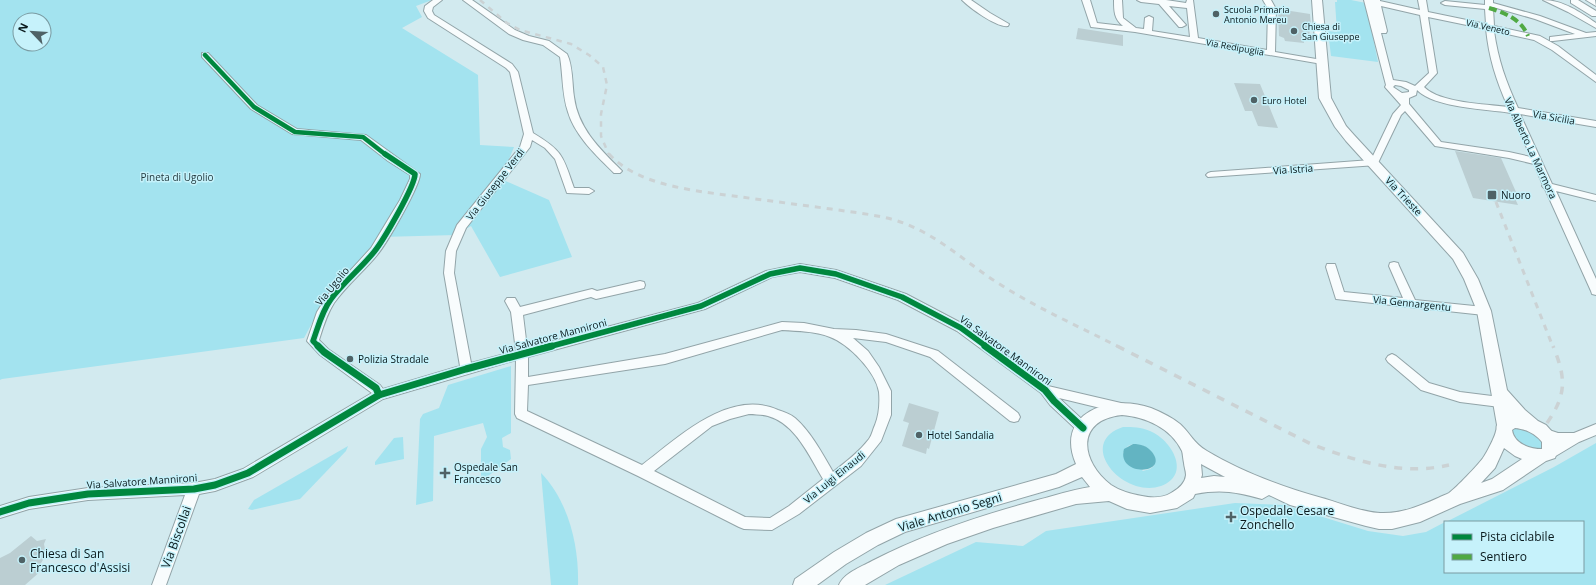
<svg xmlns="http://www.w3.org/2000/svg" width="1596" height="585" viewBox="0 0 1596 585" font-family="'Open Sans',sans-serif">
	<rect width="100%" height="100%" fill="#d2eaef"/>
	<g fill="#a3e3ef" fill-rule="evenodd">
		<path d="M0 0H432L416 6 422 17 402 28 478 75 480 145 514 147 501 179 549 200 572 257 500 277 471 226 456 235 381 237 318 312 304 338 2 379 0 380ZM20 20H44V44H20Z"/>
		<polygon points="1337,0 1351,0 1366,3 1378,62 1331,56 1328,31 1337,32 1335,2 1337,2"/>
		<polygon points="511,366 511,433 502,438 503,447 510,450 511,459 488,476 481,478 481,449 487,437 483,423 434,436 433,501 416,505 420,419 423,414 439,408 448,385"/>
		<path d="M1123 427C1133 427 1141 427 1150 431 1172 440 1192 475 1161 486 1123 499 1075 443 1123 427ZM1133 444 1144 446 1154 455V466L1150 469 1143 471 1123 453 1128 446Z"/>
		<path d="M1525 427 1542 440 1543 448C1536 454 1525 447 1517 444L1510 430 1512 428Z"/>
		<polygon points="403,437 404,459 375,465 375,462 394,438"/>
		<polygon points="1596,443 1596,585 885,585 976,542 1023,546 1046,531 1235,503 1284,505 1368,531 1403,536 1426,532 1445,522 1445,572 1583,572 1583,522 1446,522 1554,467"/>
		<polygon points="348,446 346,451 300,499 252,510 248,509 254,500"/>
		<path d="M541 473C569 502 579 546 578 585H551Z"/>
	</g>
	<path fill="#63b4c2" d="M1133 444C1141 444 1147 446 1152 452 1170 475 1116 477 1124 449Z"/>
	<g fill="#bbced2">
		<polygon points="1278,9 1310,14 1311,25 1309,25 1310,37 1304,38 1304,43 1285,41 1284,38 1279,36"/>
		<polygon points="1078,28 1123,35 1123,46 1076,39"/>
		<polygon points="1234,83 1260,84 1278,128 1258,126 1252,111 1245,111"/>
		<polygon points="1455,151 1501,158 1516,192 1512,192 1518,205 1473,198"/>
		<polygon points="909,403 939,412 929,449 927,448 926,454 902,446 909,423 903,421"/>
		<polygon points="31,536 37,541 46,539 44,544 46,555 38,568 42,570 25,585 0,585 0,558 10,553"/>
	</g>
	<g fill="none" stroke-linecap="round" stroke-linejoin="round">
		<defs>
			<g id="minor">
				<path d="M433 0H442L433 7 432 11 434 15 512 64 518 72 533 133C563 151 563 156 574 188H589L594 191 589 194 567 193 555 159 545 148 532 140 530 147 519 161 466 228 456 251 454 273 471 363 516 351 511 312 505 301 507 298H515L520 307 592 289 597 291 640 281 644 282 645 285 644 288 640 289 596 299 591 297 523 315 527 348 698 303 766 271 800 264 836 270 906 294 965 325 1048 386 1121 403 1125 404 1127 408 1125 412 1121 413 1059 398 1087 424 1089 428 1087 432 1083 433 1079 432 1050 405 1041 393 957 331 898 300 835 278 800 272 772 277 705 309 528 357V377L665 354 782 322 804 323 834 329 856 330 886 334 938 351 1018 413 1020 417 1018 421 1014 422 1010 421 930 357 886 342 853 338 868 351 879 367 891 391V415L881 441 861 466 799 514 772 530 744 529 739 527 638 476 517 418 515 414 516 360 383 399 253 477 215 491 199 494 166 585H152L185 495 88 500 29 509 0 518V506L29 497 88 488 194 483 215 479 243 469 372 393 320 355 307 341 317 312 327 296 371 248 400 200 410 179V175L388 161 361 140 292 134 251 109 202 57V53H208L257 105 297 129 366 135 420 174C420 186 386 245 377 255 364 271 346 286 334 303 327 314 323 327 319 340L328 349 380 385 383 389 460 366 444 273 446 251 457 225 520 147 524 134 510 72 506 68 428 18 424 11 425 6ZM782 330C798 331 815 331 830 337 849 344 876 372 879 392 880 403 879 415 875 425 873 429 872 435 869 439 859 452 846 462 833 472 822 453 811 432 795 418 790 414 784 412 778 410 729 388 678 438 642 465L527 411 528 385 665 364ZM749 414C755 415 762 414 768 416 796 424 809 456 823 479L789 506 770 518 745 517 654 471 712 426 730 419Z"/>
				<path d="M463 0H472L515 30 529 36 549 41 567 54C573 66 572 84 574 97 578 128 599 148 620 169L622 171 620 173H614C597 156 575 136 568 112 562 95 563 75 560 57L543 45 523 40 509 34Z"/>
				<path d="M962 0H971L990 13 1009 24 1008 26C997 28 970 8 962 0Z"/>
				<path d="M1082 0H1090L1097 23 1123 26C1114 19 1114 11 1114 0H1122L1123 18 1136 28 1144 29 1145 18 1149 16 1153 18 1152 31 1190 37 1187 8 1169 6 1186 25 1182 27H1179L1159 4 1141 2 1137 0H1166L1186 3 1187 0H1193L1198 38 1267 50 1268 9 1263 0H1271L1276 9 1275 52 1322 60 1326 62 1322 64 1135 32 1091 27Z"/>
				<path d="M1364 0H1380V1L1420 10 1418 0H1426L1428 12 1486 24 1485 9 1445 5 1441 3 1445 1 1485 5V0H1493V3L1540 16 1586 33 1596 32V36L1553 41H1550V37L1575 34 1535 19 1493 7 1494 26 1540 36 1558 46 1596 75V82L1552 50 1534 40 1494 31C1498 60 1506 82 1518 108L1596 121V127L1520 114 1552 184 1596 195V201L1556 191 1596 279V295L1592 294 1591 291 1545 189 1542 186 1543 185 1534 164 1509 158 1435 146 1405 111 1401 115 1377 165 1208 177 1206 175 1208 173 1211 172 1371 160 1393 114 1401 105 1385 87 1386 85ZM1381 6 1420 15 1429 73 1415 86 1406 82 1393 80 1381 33H1386L1387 31ZM1428 17 1486 29C1489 58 1496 80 1508 107 1486 104 1439 103 1424 87L1437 73ZM1395 85 1401 86 1409 90V92L1402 93 1393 87ZM1417 90C1435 108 1486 109 1511 113L1531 157 1509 152 1441 142 1409 104V98L1416 95Z"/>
				<path d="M1543 0C1563 0 1580 12 1596 23V28L1568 12Z"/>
				<polygon points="1571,0 1578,0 1596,11 1596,16 1592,16 1571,3"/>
				<polygon points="1586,0 1595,0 1596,6"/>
				<polygon points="1394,262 1398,263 1399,266 1415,300 1484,307 1488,308 1490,311 1488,314 1484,315 1336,299 1326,267 1327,264 1335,264 1336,267 1344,292 1403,298 1389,266 1390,263"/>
				<polygon points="1392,354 1396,356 1429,383 1460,392 1500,397 1504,398 1506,402 1504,406 1500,407 1460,402 1421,390 1388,362 1386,359 1388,356"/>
				<polygon points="1596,424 1596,435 1579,442 1554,457 1549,459 1544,457 1543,453 1544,449 1556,443 1539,437 1537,433 1539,429 1543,428 1558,433 1574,433"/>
			</g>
			<path id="major" d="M1312 0H1322L1331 98 1346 126 1354 135 1463 253 1478 279 1491 311 1507 390 1525 410 1538 421 1546 425 1555 435 1559 446 1555 458 1546 461 1503 490 1460 504 1420 522 1392 529H1379L1366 526 1290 505 1269 495 1262 499C1236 492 1222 489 1195 494L1193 498 1177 508 1150 513 1127 509 1109 501 1076 504 993 528 947 544 899 565 865 585H839C844 573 861 567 872 561 924 534 979 516 1034 501 1053 496 1071 490 1090 487L1082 477 1059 487 905 532 878 545 846 564 817 585H793L795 579 834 552 866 533 896 519 1056 474 1076 464C1054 413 1110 393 1151 408 1161 412 1171 417 1180 424 1191 434 1193 443 1207 451 1242 472 1283 487 1322 498 1340 503 1361 512 1380 513 1401 514 1420 506 1438 498 1441 496 1446 495 1449 493 1457 487 1477 466 1483 458 1486 454 1495 437 1496 431 1497 429 1496 427 1497 425L1477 311 1464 279 1453 259 1346 141 1335 127 1319 98ZM1122 415C1146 417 1171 428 1182 451 1183 454 1183 459 1184 463 1184 466 1186 471 1186 475 1185 484 1178 489 1171 493 1163 498 1151 498 1142 496 1131 494 1120 491 1111 485 1080 461 1075 420 1122 415ZM1515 428C1525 429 1535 433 1542 442V449C1530 449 1514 444 1512 430ZM1504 448 1515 456 1522 459 1492 479 1481 483 1495 468ZM1201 464 1225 477 1214 476 1201 478 1202 475Z"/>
		</defs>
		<use href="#minor" stroke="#92a4a8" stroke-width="2"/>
		<use href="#major" stroke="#92a4a8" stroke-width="2"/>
		<use href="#minor" fill="#f8fcfd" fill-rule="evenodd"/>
		<use href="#major" fill="#f8fcfd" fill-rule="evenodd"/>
		<polyline stroke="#cbd2d4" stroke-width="2.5" stroke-dasharray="5.5 5.5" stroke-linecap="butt" points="480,0 507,23 520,30 571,44 589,55 603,67 607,85 601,114 601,136 609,155"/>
		<g stroke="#cbd2d4" stroke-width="3" stroke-dasharray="6 6" stroke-linecap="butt">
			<path d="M609 154C639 187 699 191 741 197 771 201 801 205 831 209 851 212 871 214 891 219 935 231 964 262 1001 285 1039 309 1080 327 1119 347"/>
			<polyline points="1496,202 1553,347"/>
		</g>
		<g stroke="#cbd2d4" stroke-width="3.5" stroke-dasharray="8 8" stroke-linecap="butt">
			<path d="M1117 346 1311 444C1356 461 1401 476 1449 465"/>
			<path d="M1547 423C1567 394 1566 378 1553 346"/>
		</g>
		<path stroke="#50a943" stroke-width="4" stroke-dasharray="8 4" stroke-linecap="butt" d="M1489 8C1505 13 1521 19 1528 36"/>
		<defs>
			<polyline id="cycleway-far2" points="205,55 254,107 295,132 363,137 386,155"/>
			<g id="cycleway-far1">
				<path d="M319 347 313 341C318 327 322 311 331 299 344 282 361 268 374 252 383 241 415 186 415 174L385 154"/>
				<polyline points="548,347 701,306 770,274 800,268 836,274 902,297 961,328 987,347"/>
			</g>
			<g id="cycleway">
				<polyline points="318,346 324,352 376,388 379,395"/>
				<polyline points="985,346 1045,390 1054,401 1083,428"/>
				<polyline points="0,512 29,503 88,494 194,489 215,485 248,473 379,395 466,369 552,346"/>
			</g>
		</defs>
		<use href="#cycleway-far2" stroke="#c6f2fb" stroke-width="6"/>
		<use href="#cycleway-far1" stroke="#c6f2fb" stroke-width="8"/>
		<use href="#cycleway" stroke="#c6f2fb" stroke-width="10"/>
		<use href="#cycleway-far2" stroke="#00873e" stroke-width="4.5"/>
		<use href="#cycleway-far1" stroke="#00873e" stroke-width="5.5"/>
		<use href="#cycleway" stroke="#00873e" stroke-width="7"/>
	</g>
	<g fill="#4f6266" stroke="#c6f2fb" stroke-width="1.5">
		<circle cx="1216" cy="14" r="4"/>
		<circle cx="1294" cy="31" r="4"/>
		<circle cx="1254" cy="100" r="4"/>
		<rect x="1487" y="190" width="10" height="10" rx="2"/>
		<circle cx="350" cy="359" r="4"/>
		<circle cx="919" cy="435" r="4"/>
		<path d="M443 467h4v4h4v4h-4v4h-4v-4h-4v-4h4z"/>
		<path d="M1229 511h4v4h4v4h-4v4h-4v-4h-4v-4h4z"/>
		<circle cx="22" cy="560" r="4"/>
	</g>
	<g text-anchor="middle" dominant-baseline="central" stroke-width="3" stroke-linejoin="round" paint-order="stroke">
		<g font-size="9" fill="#09191c" stroke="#c6f2fb" text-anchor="start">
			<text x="1224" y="9">Scuola Primaria<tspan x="1224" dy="10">Antonio Mereu</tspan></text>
			<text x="1302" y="26">Chiesa di<tspan x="1302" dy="10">San Giuseppe</tspan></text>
			<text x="1262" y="100">Euro Hotel</text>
		</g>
		<g font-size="9" fill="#09191c" stroke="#c6f2fb">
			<text transform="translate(1488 27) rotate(13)">Via Veneto</text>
			<text transform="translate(1235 47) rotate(10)">Via Redipuglia</text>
		</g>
		<g font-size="10" fill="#09191c" stroke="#c6f2fb">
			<text transform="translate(1554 117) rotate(10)">Via Sicilia</text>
			<text transform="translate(1531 148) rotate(65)">Via Alberto La Marmora</text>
			<text transform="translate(1293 169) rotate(-4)">Via Istria</text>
			<text transform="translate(495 184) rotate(-52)">Via Giuseppe Verdi</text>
			<text transform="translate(1404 196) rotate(47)">Via Trieste</text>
			<text transform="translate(332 286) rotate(-51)">Via Ugolio</text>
			<text transform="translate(1412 303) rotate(6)">Via Gennargentu</text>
			<text transform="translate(553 336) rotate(-15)">Via Salvatore Mannironi</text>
			<text transform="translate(1006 350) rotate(36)">Via Salvatore Mannironi</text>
			<text transform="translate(834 477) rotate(-39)">Via Luigi Einaudi</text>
			<text transform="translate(142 481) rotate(-4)">Via Salvatore Mannironi</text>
		</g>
		<g font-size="10" fill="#1f363b" stroke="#c6f2fb">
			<text x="177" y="177">Pineta di Ugolio</text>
		</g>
		<g font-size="10" fill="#09191c" stroke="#c6f2fb" text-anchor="start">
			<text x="1501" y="195">Nuoro</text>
			<text x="358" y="359">Polizia Stradale</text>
			<text x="927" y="435">Hotel Sandalia</text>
			<text x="454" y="467">Ospedale San<tspan x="454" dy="12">Francesco</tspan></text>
		</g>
		<g font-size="12" fill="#09191c" stroke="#c6f2fb" text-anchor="start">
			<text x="1240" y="510">Ospedale Cesare<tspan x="1240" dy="14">Zonchello</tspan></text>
			<text x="30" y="553">Chiesa di San<tspan x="30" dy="14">Francesco d'Assisi</tspan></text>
		</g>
		<g font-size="12" fill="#09191c" stroke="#c6f2fb">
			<text transform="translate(950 512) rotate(-17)">Viale Antonio Segni</text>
			<text transform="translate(176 537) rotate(-70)">Via Biscollai</text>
		</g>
	</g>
	<rect x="1444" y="521" width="140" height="52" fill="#c6f2fb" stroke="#7a9ba2"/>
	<rect x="1452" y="534" width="20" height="6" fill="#00873e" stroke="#7a9ba2"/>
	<text x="1480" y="541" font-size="12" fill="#09191c">Pista ciclabile</text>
	<rect x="1452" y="554" width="20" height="6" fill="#50a943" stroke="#7a9ba2"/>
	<text x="1480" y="561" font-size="12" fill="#09191c">Sentiero</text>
	<g transform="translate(32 32) rotate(295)"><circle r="19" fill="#c6f2fb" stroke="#7a9ba2"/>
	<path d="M0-3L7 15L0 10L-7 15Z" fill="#4f6266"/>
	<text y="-6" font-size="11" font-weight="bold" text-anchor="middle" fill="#09191c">N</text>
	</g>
</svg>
